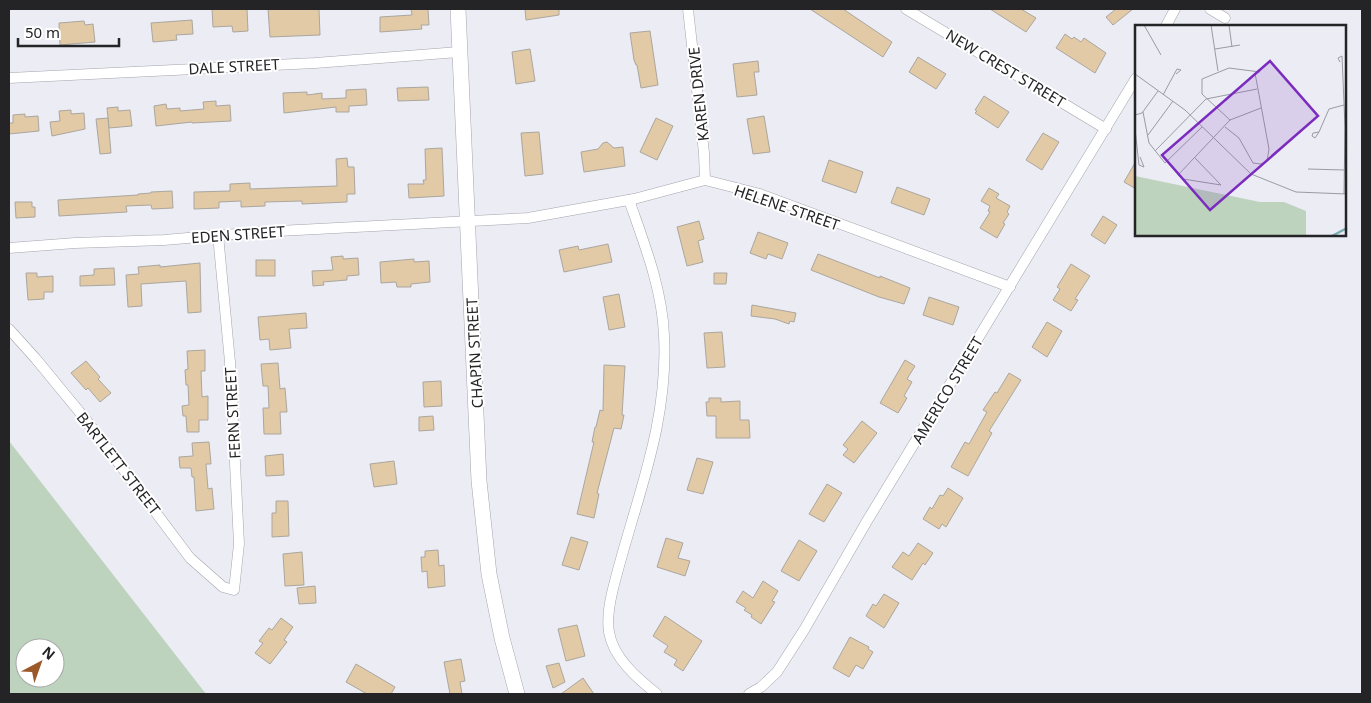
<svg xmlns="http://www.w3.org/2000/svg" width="1371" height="703" viewBox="0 0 1371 703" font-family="'Noto Sans',sans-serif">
	<rect width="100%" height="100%" fill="#ebecf4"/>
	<path fill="#bed3bd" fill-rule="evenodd" d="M9 441 206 694H9ZM25 648H55V678H25Z"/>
	<g fill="#e1caa5" stroke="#aba69f">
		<polygon points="212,9 247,9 248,31 233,32 232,26 213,27"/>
		<polygon points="268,9 319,9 320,35 270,37"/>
		<polygon points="411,9 428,9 429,25 421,25 422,29 380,32 380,17 412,15"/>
		<polygon points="525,9 559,9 559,15 526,20"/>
		<polygon points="810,9 843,9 892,42 883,57"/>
		<polygon points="990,9 1021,9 1036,18 1026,32"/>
		<polygon points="1116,9 1133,9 1113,25 1106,17"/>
		<polygon points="192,20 193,34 176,35 177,40 153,42 151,23"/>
		<polygon points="84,21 85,25 93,24 95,42 60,45 59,23"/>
		<polygon points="650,31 658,85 641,88 637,65 636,65 634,60 630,33"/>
		<polygon points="1065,34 1072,39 1074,37 1081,42 1084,38 1106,53 1095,73 1056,48"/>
		<polygon points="530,49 535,81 516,84 512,52"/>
		<polygon points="918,57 946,74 936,89 909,72"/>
		<polygon points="758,61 759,72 754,72 757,95 737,97 733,64"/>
		<polygon points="428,87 429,100 398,101 397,88"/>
		<polygon points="366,89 367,105 349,106 349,112 336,112 336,107 284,113 283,93 307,92 307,95 322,93 322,99 346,98 346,90"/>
		<polygon points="984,96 1009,112 998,128 975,113 977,111 975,110"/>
		<polygon points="216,101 216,106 230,105 231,121 192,123 192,122 156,126 154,106 166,104 167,109 180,108 180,111 204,109 203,102"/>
		<polygon points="118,107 118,111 130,110 132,126 109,128 107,108"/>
		<polygon points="71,110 71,114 84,113 85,129 52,136 50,122 60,121 59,111"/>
		<polygon points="25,114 25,117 38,116 39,131 9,134 9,123 13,123 13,115"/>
		<polygon points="764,116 770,152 753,154 747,119"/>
		<polygon points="108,118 111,153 100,154 96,119"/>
		<polygon points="656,118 673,126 657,160 640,152"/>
		<polygon points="539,132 543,174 525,176 521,133"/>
		<polygon points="1043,133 1059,142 1042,170 1026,160"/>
		<polygon points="607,142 614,148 623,147 625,166 584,172 581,152 598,149 603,143"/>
		<polygon points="442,148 444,196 409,198 408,184 424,184 423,180 426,180 425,149"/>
		<polygon points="347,158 348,167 354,167 355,194 347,194 347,202 302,204 302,201 265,202 265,206 241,207 241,201 219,202 219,208 194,209 194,192 230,191 230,184 250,183 250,189 337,186 336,159"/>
		<polygon points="829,160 863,172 856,193 822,181"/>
		<polygon points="1136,161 1136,189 1124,182"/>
		<polygon points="897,187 930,199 924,215 891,203"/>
		<polygon points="989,188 999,194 996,198 1010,206 1007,212 1009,214 1003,223 1005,224 997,238 980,228 990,212 988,211 990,206 981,201"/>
		<polygon points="172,191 173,208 152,209 151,205 126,206 127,212 59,216 58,200 138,195 138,194 151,193 151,192"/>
		<polygon points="15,202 32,202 32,207 35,207 35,217 16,218"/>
		<polygon points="1103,216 1117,225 1105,244 1091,235"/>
		<polygon points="699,221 704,239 698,241 703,262 687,266 677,227"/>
		<polygon points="758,232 788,243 782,259 768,254 766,259 750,253"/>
		<polygon points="608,244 612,262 564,272 559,250 578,246 579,250"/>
		<polygon points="818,254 880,278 880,276 910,288 904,304 879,297 811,270"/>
		<polygon points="343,256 343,259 358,258 359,275 347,276 347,280 323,282 324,285 313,286 312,271 333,270 331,257"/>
		<polygon points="414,259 414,262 429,261 430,282 411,284 411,287 397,287 396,282 381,283 380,262"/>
		<rect x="256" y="260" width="19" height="16"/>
		<polygon points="200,263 201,312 188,313 186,281 141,284 142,306 128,307 126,275 139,274 138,267 160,265 160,267"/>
		<polygon points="1071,264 1090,276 1075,299 1078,300 1071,311 1053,300 1060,289 1057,287"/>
		<polygon points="114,268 115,285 80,286 80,276 94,275 94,269"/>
		<polygon points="26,273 37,273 37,277 53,276 53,292 44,292 44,299 28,300"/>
		<polygon points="714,273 727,273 726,284 714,284"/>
		<polygon points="619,294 625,327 609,330 603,297"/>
		<polygon points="929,297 959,307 953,325 923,315"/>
		<polygon points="752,305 796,313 794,322 790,321 789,324 775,319 751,316"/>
		<polygon points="306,313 307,328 289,329 291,348 270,350 269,339 260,340 258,317"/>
		<polygon points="1047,322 1062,331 1047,357 1032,347"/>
		<polygon points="722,332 725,367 707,368 704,333"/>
		<polygon points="205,350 205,371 201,371 202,397 208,396 208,420 199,420 199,432 187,432 186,416 183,416 182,406 189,405 188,385 186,385 185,370 188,369 187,351"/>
		<polygon points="905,360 915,366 907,379 912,382 904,396 907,398 898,413 880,403"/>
		<polygon points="86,361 100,377 98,379 111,393 100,402 88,388 86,390 71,373"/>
		<polygon points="278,363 280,389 285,388 287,412 280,412 281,434 264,434 263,408 269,408 268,386 263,386 261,364"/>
		<polygon points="604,365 625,366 622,415 624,415 621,429 614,428 597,493 599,494 594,518 577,514 594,442 592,442 595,427 596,427 600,410 603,411"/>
		<polygon points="1009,373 1021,380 989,431 992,433 968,476 951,467 965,442 969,444 987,412 983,410 995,392 997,393"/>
		<polygon points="441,381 442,406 424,407 423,382"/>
		<polygon points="709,398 721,398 721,402 740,401 740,420 749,420 750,438 716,438 716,416 707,416 706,402 709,402"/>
		<polygon points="433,416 434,430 419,431 419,417"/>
		<polygon points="862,421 877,433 854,463 843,455 848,449 843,445"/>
		<polygon points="209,442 211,464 206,464 208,489 212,488 214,509 196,511 194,477 192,477 191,468 180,468 179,457 193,456 192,443"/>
		<polygon points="283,454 284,475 266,476 265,456"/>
		<polygon points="697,458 713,462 703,494 687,490"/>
		<polygon points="394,461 397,484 374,487 370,464"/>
		<polygon points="827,484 842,493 824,522 809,514"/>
		<polygon points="948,488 963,498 946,527 942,524 939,529 923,519 930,507 932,509 940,495 943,496"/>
		<polygon points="276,501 288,501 289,536 272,537 272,513 276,513"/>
		<polygon points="571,537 588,542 579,570 562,565"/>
		<polygon points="666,538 683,543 678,558 690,561 685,576 657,567"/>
		<polygon points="799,540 817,551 799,581 781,571"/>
		<polygon points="918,543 933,553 925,565 923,563 912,580 892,567 903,552 909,556"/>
		<polygon points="438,550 439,566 444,565 445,586 428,588 427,571 422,572 421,557 425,557 425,551"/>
		<polygon points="302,552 304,585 285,586 283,554"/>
		<polygon points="763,581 778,591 772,601 775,602 761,624 751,617 752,615 744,610 746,608 736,602 743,591 753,598"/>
		<polygon points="315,586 316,603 299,604 297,588"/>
		<polygon points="884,594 899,603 884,628 866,616 873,604 876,606"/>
		<polygon points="665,616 702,641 683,671 674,665 677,660 664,652 668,646 653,636"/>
		<polygon points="281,618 293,627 284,640 287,642 270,664 255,653 263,643 259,641 269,628 272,630"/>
		<polygon points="577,625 585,656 566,661 558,629"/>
		<polygon points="850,637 869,647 868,649 873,652 863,669 856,665 849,677 833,668"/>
		<polygon points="461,659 465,681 460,682 462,694 450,694 444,662"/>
		<polygon points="559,663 565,682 553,688 546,666"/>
		<polygon points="356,664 395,687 391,694 367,694 346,682"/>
		<polygon points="583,678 594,694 561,694"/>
	</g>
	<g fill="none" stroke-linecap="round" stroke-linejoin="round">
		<defs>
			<g id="minor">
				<polyline points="688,9 704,153 705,180"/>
				<polyline points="906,9 1106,129"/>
				<polyline points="1210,9 1225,18"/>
				<polyline points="1166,26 1175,9"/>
				<polyline points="9,78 315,63 459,52"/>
				<path d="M629 200C644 243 662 288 664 335 669 428 633 505 612 593 609 606 607 619 609 632 613 658 638 679 657 694"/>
				<polyline points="9,248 75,243 164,240 259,232 528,218 634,199 705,180 760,194 1010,287"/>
				<polyline points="9,329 36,359 87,421 190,558 223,587 234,590 239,544 230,362 218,235"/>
				<polyline points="749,694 761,687 777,672 804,630 867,521 1136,78"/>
			</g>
			<polyline id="secondary" points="458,9 479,481 489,574 502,638 517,694"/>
		</defs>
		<use href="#minor" stroke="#a4a5ad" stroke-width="11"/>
		<use href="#secondary" stroke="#a4a5ad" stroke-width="16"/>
		<use href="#minor" stroke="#fff" stroke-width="10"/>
		<use href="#secondary" stroke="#fff" stroke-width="15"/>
	</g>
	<g text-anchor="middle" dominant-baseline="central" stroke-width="4" stroke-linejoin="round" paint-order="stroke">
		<g font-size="15" fill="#242427" stroke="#fff">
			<text transform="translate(234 66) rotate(-3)">DALE STREET</text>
			<text transform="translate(1006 68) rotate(31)">NEW CREST STREET</text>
			<text transform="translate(698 94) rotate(-96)">KAREN DRIVE</text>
			<text transform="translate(787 207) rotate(19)">HELENE STREET</text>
			<text transform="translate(238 234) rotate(-4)">EDEN STREET</text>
			<text transform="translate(474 353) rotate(-93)">CHAPIN STREET</text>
			<text transform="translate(947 390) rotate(-59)">AMERICO STREET</text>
			<text transform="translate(232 413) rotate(-93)">FERN STREET</text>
			<text transform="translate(119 463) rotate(52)">BARTLETT STREET</text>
		</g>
	</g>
	<g transform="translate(1135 25)">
		<rect width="211" height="211" fill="#ebecf4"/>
		<path d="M0 151 125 177H149L171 186V211H1Z" fill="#bed3bd"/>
		<path fill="none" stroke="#7aafb0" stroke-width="2.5" d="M197 211 212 203"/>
		<path fill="none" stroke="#9b9ca2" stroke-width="1" d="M9 0 26 30M76 0 83 46M94 0 97 22M80 24 105 20M205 37 203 33 207 31 210 102 209 169M0 49 50 85 116 149 161 167 212 169M28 70 42 44 46 45 41 49M8 87 14 118 30 138 67 102M0 90 7 88 23 66M95 95 67 69V54L94 43 125 47M90 102 104 113 118 138 126 139 132 136 134 124 120 48M0 104 4 140 9 142 5 132M184 107 180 113 177 111 178 108 184 107 194 84 209 80M13 110 38 76M20 126 71 74 122 64M60 133 86 160M173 144 209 145M86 160 48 154 43 150 95 95 126 83"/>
		<path fill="#7b2cbf" fill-opacity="0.15" stroke="#7b2cbf" stroke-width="2.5" d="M135 36 183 91 75 185 27 130Z"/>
		<rect width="211" height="211" fill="none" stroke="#242427" stroke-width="2.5"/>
	</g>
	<rect width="1371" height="703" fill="none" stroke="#242427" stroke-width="20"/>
	<g transform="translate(40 663) rotate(41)"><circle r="24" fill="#ffffff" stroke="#a7a7a9"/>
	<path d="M0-4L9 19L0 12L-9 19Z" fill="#9b5828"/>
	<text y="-8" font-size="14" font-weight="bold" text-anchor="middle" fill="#242427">N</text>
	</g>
	<path d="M18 38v8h101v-8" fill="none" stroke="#242427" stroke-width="2.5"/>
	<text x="25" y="38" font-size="15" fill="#242427" stroke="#ffffff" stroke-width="4" paint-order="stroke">50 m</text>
</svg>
